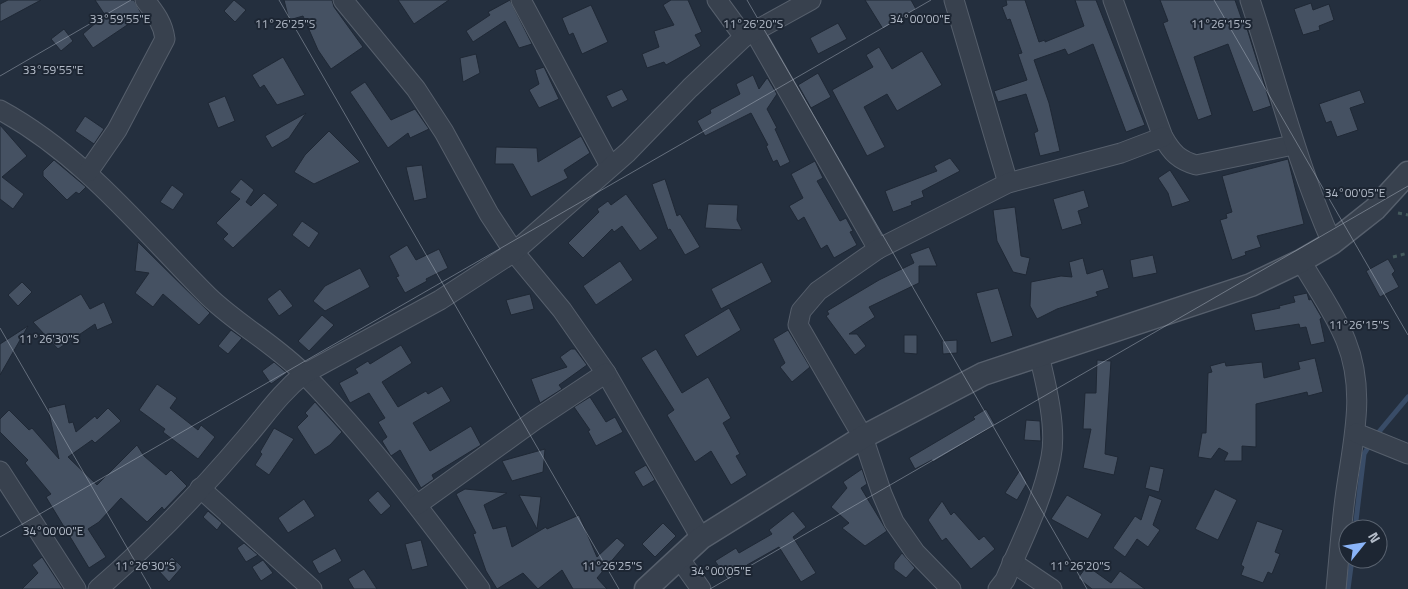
<svg xmlns="http://www.w3.org/2000/svg" width="1408" height="589" viewBox="0 0 1408 589" font-family="'Titillium Web',sans-serif">
	<rect width="100%" height="100%" fill="#242f3e"/>
	<g fill="none" stroke-linecap="round" stroke-linejoin="round">
		<g stroke="#394c67" stroke-width="5">
			<polyline points="1355,529 1364,454 1373,439 1408,397"/>
			<polyline points="1348,589 1352,559"/>
		</g>
	</g>
	<g fill="#455162" stroke="#1f2835">
		<polygon points="8,0 41,0 0,22 0,4"/>
		<polygon points="95,0 134,0 142,15 93,48 83,34 105,15"/>
		<polygon points="234,0 246,10 235,22 224,11"/>
		<polygon points="284,0 332,0 334,7 363,47 331,69 318,50 303,16 289,20"/>
		<polygon points="398,0 449,0 414,24"/>
		<polygon points="510,0 532,44 519,48 505,21 473,42 466,31 490,15 488,12"/>
		<polygon points="671,0 688,0 702,32 695,35 701,46 666,65 664,62 647,68 642,54 659,47 654,31 674,25 663,5"/>
		<polygon points="865,0 911,0 916,9 883,29"/>
		<polygon points="1006,0 1025,0 1039,42 1045,40 1045,42 1084,26 1075,0 1096,0 1145,125 1126,132 1093,44 1068,55 1065,49 1034,60 1049,103 1060,151 1040,156 1034,133 1038,131 1026,94 998,102 994,91 1027,80 1018,54 1022,53 1010,19 1007,20 1002,7 1007,5"/>
		<polygon points="1160,0 1235,0 1242,20 1244,19 1271,106 1253,112 1228,44 1194,57 1212,115 1198,120 1163,23 1168,21"/>
		<polygon points="1311,3 1313,10 1329,4 1334,20 1319,26 1320,30 1303,35 1294,9"/>
		<polygon points="591,5 608,42 582,54 573,33 569,35 562,18"/>
		<polygon points="838,23 847,39 818,54 810,38"/>
		<polygon points="64,29 73,41 61,51 51,39"/>
		<polygon points="879,47 892,69 922,51 942,85 897,111 887,94 864,107 885,147 867,156 832,90 873,67 866,55"/>
		<polygon points="476,54 480,73 463,82 460,58"/>
		<polygon points="283,57 305,95 277,105 264,85 260,88 252,75"/>
		<polygon points="544,67 559,99 539,108 529,90 539,84 535,70"/>
		<polygon points="818,73 831,97 811,108 798,85"/>
		<polygon points="753,75 759,89 767,78 768,79 777,94 767,109 777,128 775,129 790,162 780,167 777,160 773,162 766,146 768,145 751,113 705,136 697,121 711,113 710,110 740,94 736,84"/>
		<polygon points="365,82 391,120 415,109 429,129 410,138 408,133 388,148 350,92"/>
		<polygon points="622,89 628,100 612,108 606,96"/>
		<polygon points="1360,90 1365,103 1350,108 1358,130 1337,137 1331,121 1326,123 1319,104"/>
		<polygon points="225,96 235,121 218,128 208,103"/>
		<polygon points="306,113 289,138 272,148 265,136"/>
		<polygon points="85,116 104,129 94,144 75,131"/>
		<polygon points="0,125 27,156 2,177 24,194 13,209 0,199"/>
		<polygon points="329,131 360,162 314,184 294,172 305,155"/>
		<polygon points="581,136 590,153 564,170 568,178 531,197 513,164 495,164 496,147 537,148 538,162"/>
		<polygon points="950,158 960,171 922,191 924,197 911,202 912,205 893,212 885,191 937,171 934,166"/>
		<polygon points="1288,159 1304,224 1257,236 1261,247 1245,252 1246,255 1232,260 1220,220 1227,218 1226,214 1232,212 1222,176"/>
		<polygon points="54,160 86,187 79,194 76,192 67,200 43,176 43,171"/>
		<polygon points="815,161 823,178 817,181 840,221 846,218 853,231 850,232 857,245 834,258 827,245 821,249 804,217 798,221 789,206 803,198 791,174"/>
		<polygon points="422,165 427,198 414,201 406,167"/>
		<polygon points="1170,170 1190,201 1172,207 1168,193 1158,178"/>
		<polygon points="241,179 254,190 246,202 251,206 264,193 278,205 233,248 223,239 228,234 216,223 240,199 230,192"/>
		<polygon points="665,179 677,216 680,214 700,247 685,255 670,229 668,230 652,184"/>
		<polygon points="172,185 184,194 173,210 160,202"/>
		<polygon points="1084,190 1089,207 1078,211 1082,224 1062,230 1053,199"/>
		<polygon points="626,194 658,238 640,251 622,226 614,232 612,229 583,258 568,243 599,212 597,209 608,201 611,205"/>
		<polygon points="708,204 738,205 737,220 742,230 705,228"/>
		<polygon points="1015,207 1021,256 1030,258 1026,275 1013,272 997,241 993,210"/>
		<polygon points="302,221 319,233 309,248 292,235"/>
		<polygon points="138,242 210,313 199,325 163,294 153,307 135,293 149,273 135,271"/>
		<polygon points="407,245 416,260 439,249 448,268 426,279 427,281 405,293 396,277 399,276 389,256"/>
		<polygon points="929,247 937,266 919,266 919,283 869,307 875,317 849,334 857,334 866,346 855,355 826,316 829,314 827,311 879,280 914,263 910,254"/>
		<polygon points="1153,255 1157,273 1133,278 1130,260"/>
		<polygon points="1083,258 1087,274 1103,269 1109,288 1096,292 1098,296 1057,309 1037,319 1030,306 1031,282 1061,276 1072,277 1069,262"/>
		<polygon points="1388,259 1395,271 1392,274 1399,287 1380,297 1366,271"/>
		<polygon points="620,261 633,280 596,305 583,286"/>
		<polygon points="762,262 772,282 721,309 711,289"/>
		<polygon points="360,268 370,287 325,311 313,301 325,286"/>
		<polygon points="22,282 32,292 18,306 8,295"/>
		<polygon points="998,288 1013,336 991,343 976,293"/>
		<polygon points="280,289 293,306 279,316 267,299"/>
		<polygon points="1307,293 1309,300 1311,299 1322,318 1320,319 1325,342 1311,345 1306,327 1300,328 1299,324 1255,331 1251,314 1280,308 1279,306 1295,302 1293,296"/>
		<polygon points="81,294 90,309 104,302 113,323 97,330 95,324 58,349 33,322"/>
		<polygon points="530,294 534,309 511,315 506,300"/>
		<polygon points="729,308 741,330 697,357 684,335"/>
		<polygon points="322,315 334,325 309,351 298,341"/>
		<polygon points="28,326 0,375 0,344"/>
		<polygon points="231,330 242,338 228,354 218,346"/>
		<polygon points="788,330 810,367 792,382 780,367 785,363 773,339"/>
		<polygon points="904,335 917,335 917,354 904,353"/>
		<polygon points="957,340 957,353 943,354 942,341"/>
		<polygon points="401,345 412,363 382,382 398,407 426,391 428,394 442,386 451,401 413,423 430,451 471,426 481,445 432,475 434,479 421,488 400,450 391,456 382,441 387,437 378,422 385,418 369,393 350,403 339,383 358,373 355,369 368,361 370,364"/>
		<polygon points="571,349 575,349 587,365 559,385 562,389 540,403 531,379 567,367 560,357"/>
		<polygon points="656,349 682,393 708,377 731,418 723,423 740,454 736,456 747,475 731,485 711,451 695,462 667,415 674,410 641,358"/>
		<polygon points="1315,358 1323,392 1308,396 1307,392 1256,404 1256,447 1242,446 1242,461 1224,461 1228,453 1219,448 1211,459 1198,457 1202,433 1206,433 1208,373 1212,372 1210,366 1225,362 1226,366 1262,362 1264,378 1300,369 1298,362"/>
		<polygon points="1097,360 1111,361 1105,454 1118,457 1114,475 1083,468 1091,429 1083,429 1085,393 1096,393"/>
		<polygon points="274,362 287,373 271,384 262,371"/>
		<polygon points="157,384 177,398 170,408 198,430 201,425 215,437 198,459 163,432 165,429 139,410"/>
		<polygon points="590,397 606,422 615,417 623,432 596,446 588,431 590,430 574,407"/>
		<polygon points="315,402 342,432 330,445 315,455 297,427 308,416 305,413"/>
		<polygon points="65,404 69,423 73,422 76,432 95,416 97,419 108,408 121,421 95,443 92,440 68,457 97,485 137,445 144,456 166,475 171,470 187,486 164,510 162,507 147,522 121,498 99,522 88,529 106,557 89,568 46,497 51,494 25,463 28,460 0,432 0,419 9,410 29,430 32,428 59,459 48,408"/>
		<polygon points="986,409 995,425 933,462 932,460 915,469 909,458 975,419 973,417"/>
		<polygon points="1026,420 1040,421 1041,441 1024,440"/>
		<polygon points="274,428 294,439 269,475 255,465 262,454 260,452"/>
		<polygon points="545,449 543,472 512,481 502,461"/>
		<polygon points="646,465 655,480 643,487 634,472"/>
		<polygon points="1150,466 1164,469 1159,492 1145,488"/>
		<polygon points="862,469 867,484 861,488 887,531 865,546 842,528 849,523 831,507 847,488 843,482"/>
		<polygon points="1020,470 1027,483 1017,500 1005,493"/>
		<polygon points="465,489 507,493 484,505 493,529 506,526 512,547 546,527 547,529 579,515 597,557 617,538 625,545 597,578 607,589 573,589 562,570 538,589 523,573 497,589 486,571 473,534 476,533 456,494"/>
		<polygon points="1215,489 1237,500 1218,540 1195,529"/>
		<polygon points="378,491 391,506 381,515 368,500"/>
		<polygon points="519,495 541,497 537,529"/>
		<polygon points="1067,495 1102,514 1088,539 1051,519"/>
		<polygon points="1149,495 1162,500 1153,525 1160,530 1148,547 1137,539 1125,557 1113,548 1135,516 1141,520"/>
		<polygon points="304,499 315,516 288,533 278,518"/>
		<polygon points="942,501 951,515 954,512 979,540 984,536 995,549 971,569 946,538 942,541 928,520"/>
		<polygon points="208,511 222,523 217,530 203,517"/>
		<polygon points="793,511 806,527 793,537 816,573 801,582 779,547 747,565 748,567 728,580 715,561 736,548 739,553 772,534 769,530"/>
		<polygon points="1257,521 1283,530 1275,552 1280,554 1272,574 1268,572 1263,583 1241,575 1244,567 1241,565"/>
		<polygon points="663,523 676,536 655,557 642,544"/>
		<polygon points="421,540 428,566 412,570 405,544"/>
		<polygon points="244,543 258,555 246,562 237,548"/>
		<polygon points="335,548 342,561 319,574 312,561"/>
		<polygon points="902,553 915,568 906,578 894,569 894,563"/>
		<polygon points="42,557 63,589 22,589 38,573 32,565"/>
		<polygon points="172,557 182,567 169,582 158,570"/>
		<polygon points="263,560 273,573 261,581 252,567"/>
		<polygon points="1087,566 1111,583 1120,571 1145,589 1092,589 1078,578"/>
		<polygon points="364,569 377,589 354,589 348,579"/>
	</g>
	<g fill="none" stroke-linecap="round" stroke-linejoin="round">
		<defs>
			<g id="minor">
				<polyline points="343,0 416,89 444,132 489,214 514,252 562,310 606,373 701,538"/>
				<polyline points="521,0 610,166"/>
				<polyline points="717,0 744,37"/>
				<polyline points="954,0 1008,183"/>
				<path d="M1113 0 1163 137C1172 153 1179 160 1196 165L1293 145"/>
				<path d="M1250 0C1277 82 1297 164 1332 243"/>
				<polyline points="754,31 878,249"/>
				<path d="M0 110C83 155 142 230 208 296 238 325 276 345 305 375 369 441 425 515 480 589"/>
				<path d="M88 172 117 130 165 39C163 23 155 13 145 0"/>
				<path d="M1301 261C1316 287 1335 313 1346 341 1367 393 1352 444 1345 498 1341 528 1339 559 1336 589"/>
				<polyline points="1356,433 1408,454"/>
				<polyline points="0,471 76,589"/>
				<polyline points="200,488 312,589"/>
				<polyline points="417,505 535,420 606,373"/>
				<polyline points="679,558 701,589"/>
				<polyline points="1012,562 1052,589"/>
				<path d="M98 589C151 543 200 492 245 439 265 416 280 393 304 374L440 300 514 252 628 152 690 88 744 37 811 0"/>
				<polyline points="951,589 915,552 894,522 882,494 863,437 798,325 801,311 818,291 878,249 1008,183 1121,153 1163,137"/>
				<path d="M998 589 1005 580C1022 540 1043 500 1051 457 1057 428 1046 384 1039 355"/>
			</g>
			<polyline id="tertiary" points="646,589 701,538 863,437 983,374 1251,285 1301,261 1332,243 1356,224 1375,209 1408,173"/>
		</defs>
		<use href="#minor" stroke="#565f6c" stroke-width="21"/>
		<use href="#tertiary" stroke="#565f6c" stroke-width="25"/>
		<g stroke="#44595c" stroke-width="3" stroke-dasharray="4 4" stroke-linecap="butt">
			<polyline points="1398,213 1408,215"/>
			<polyline points="1393,257 1408,253"/>
		</g>
		<use href="#minor" stroke="#38414e" stroke-width="19"/>
		<use href="#tertiary" stroke="#38414e" stroke-width="22"/>
	</g>
	<path fill="none" stroke="#b4bcc9" stroke-width="1" stroke-opacity="0.45" d="M279 0 619 589M747 0 1087 589M1214 0 1408 335M0 76 131 0M0 328 151 589M0 537 931 0M710 589 1408 186"/>
	<g font-size="12" text-anchor="middle" fill="#b4bcc9" stroke="#1d2633" stroke-width="4" stroke-linejoin="round" paint-order="stroke">
		<text x="120" y="23">33°59'55"E</text>
		<text x="920" y="23">34°00'00"E</text>
		<text x="285" y="28">11°26'25"S</text>
		<text x="753" y="28">11°26'20"S</text>
		<text x="1221" y="28">11°26'15"S</text>
		<text x="53" y="74">33°59'55"E</text>
		<text x="1355" y="197">34°00'05"E</text>
		<text x="1359" y="329">11°26'15"S</text>
		<text x="49" y="343">11°26'30"S</text>
		<text x="53" y="535">34°00'00"E</text>
		<text x="145" y="570">11°26'30"S</text>
		<text x="612" y="570">11°26'25"S</text>
		<text x="1080" y="570">11°26'20"S</text>
		<text x="721" y="575">34°00'05"E</text>
	</g>
	<g transform="translate(1363 544) rotate(60)"><circle r="24" fill="#1d2633" stroke="#59626f"/>
	<path d="M0-4L9 19L0 12L-9 19Z" fill="#8ab4f8"/>
	<text y="-8" font-size="14" font-weight="bold" text-anchor="middle" fill="#b4bcc9">N</text>
	</g>
</svg>
